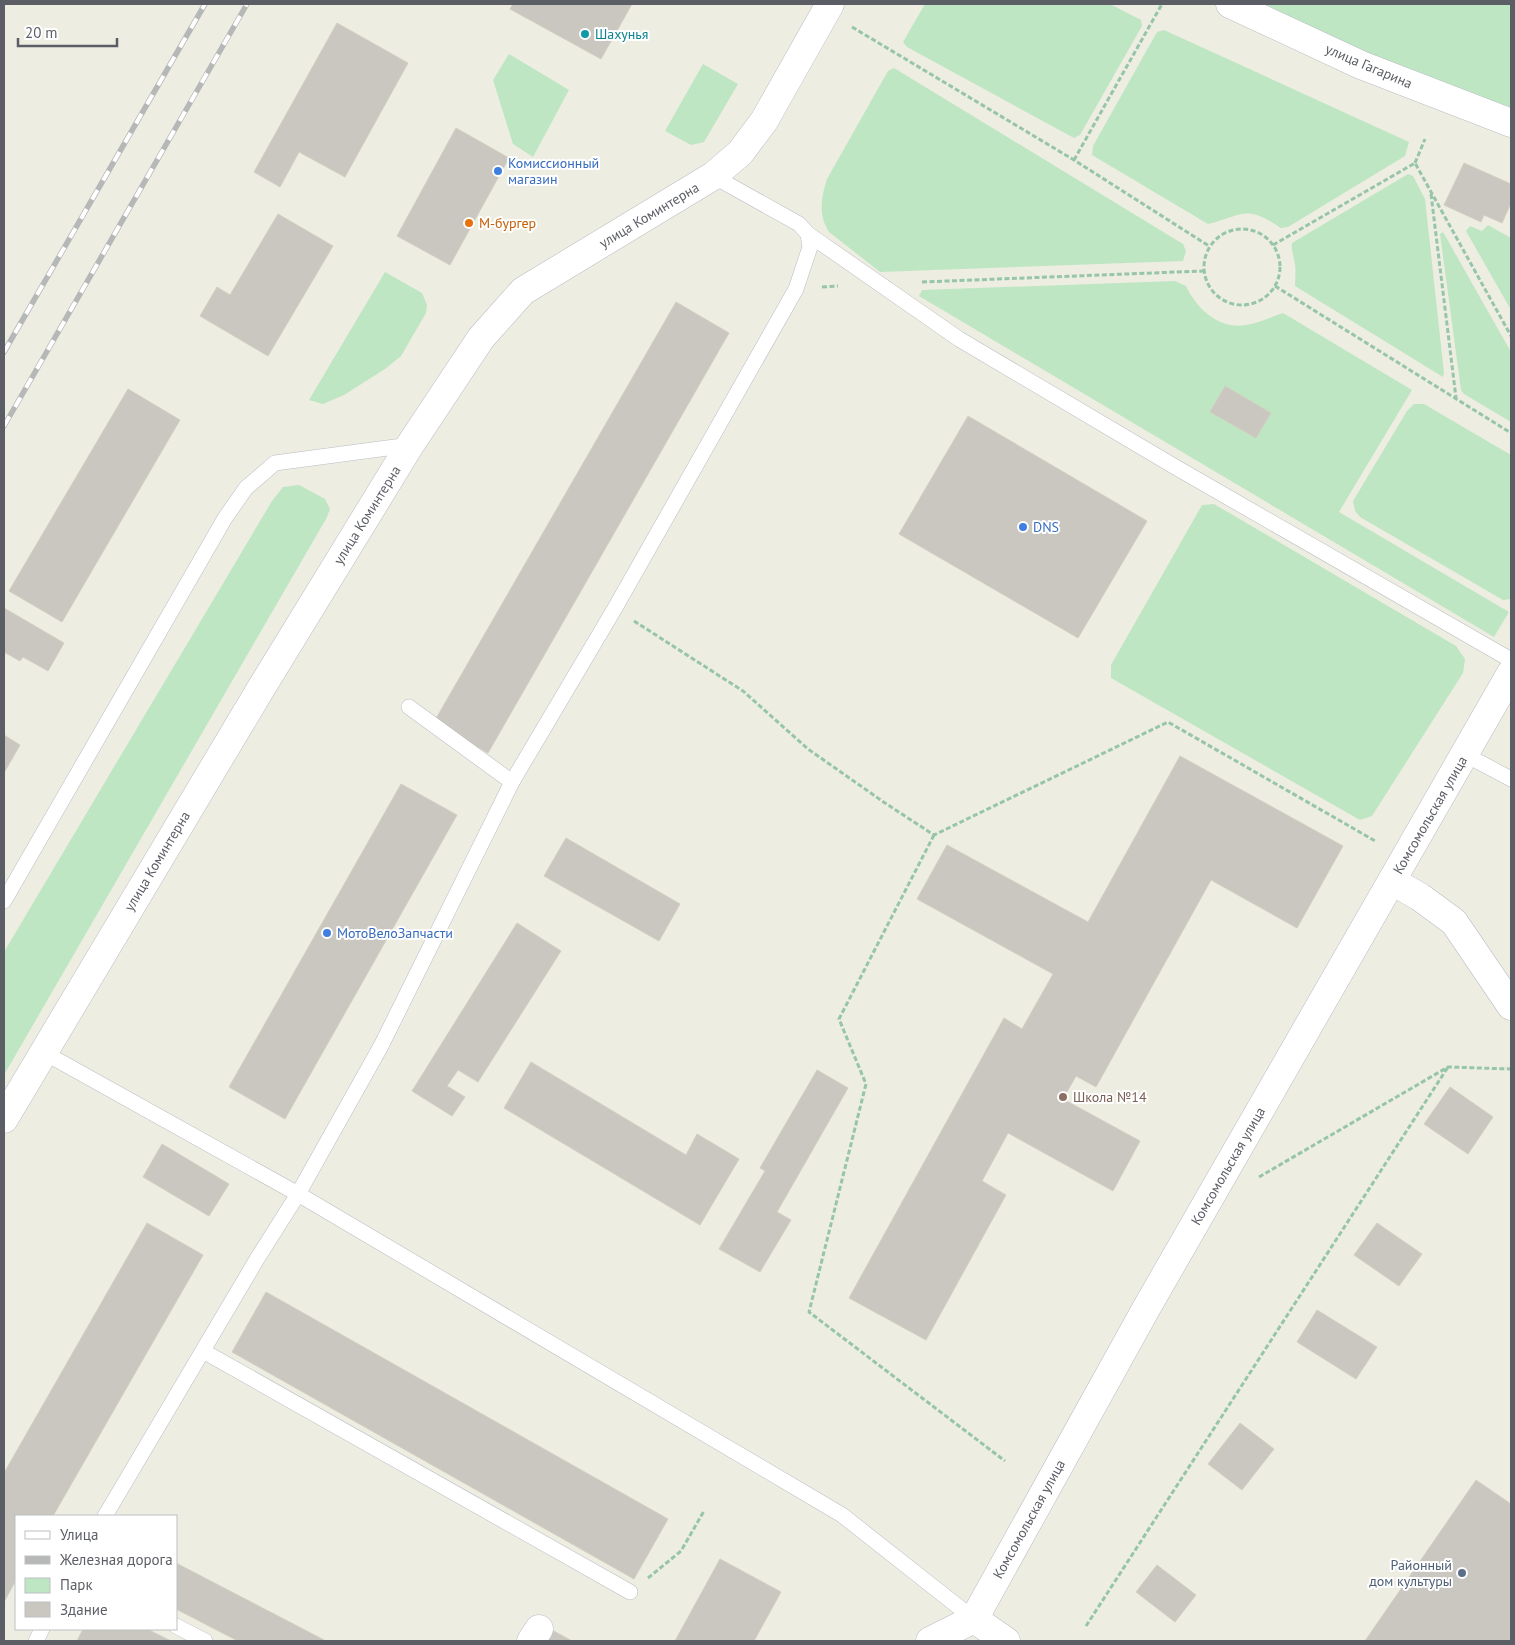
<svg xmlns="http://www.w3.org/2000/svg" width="1515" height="1645" viewBox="0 0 1515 1645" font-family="'PT Sans',sans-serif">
	<rect width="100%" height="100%" fill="#eeede2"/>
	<g fill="#bee6c3">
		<polygon points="925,4 1110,4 1141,20 1142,26 1080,135 1074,138 907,47 903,42"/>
		<polygon points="1262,4 1511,4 1511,108 1368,53"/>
		<path d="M1164 30 1409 142 1405 156 1288 227 1281 228C1245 204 1244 215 1208 224L1092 155 1093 146 1157 32Z"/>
		<polygon points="509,54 569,90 533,157 513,144 493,80"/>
		<polygon points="703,64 738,84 704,142 691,145 665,131"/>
		<path d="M894 68 1183 244 1186 251 1183 261 880 272 829 232C818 215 821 198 827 179L888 71Z"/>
		<path d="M1408 174 1413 176 1425 199 1444 373 1443 377 1295 286C1295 279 1296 271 1295 264 1294 257 1291 251 1292 243Z"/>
		<polygon points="1488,225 1511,238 1511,310 1466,231 1470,226 1482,231"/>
		<polygon points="1443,232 1511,352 1511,422 1464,394 1461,390 1440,234"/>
		<polygon points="385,272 422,293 427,305 426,313 401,356 385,369 344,395 323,404 309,400"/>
		<path d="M1175 281 1186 286C1196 308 1219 330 1246 325 1258 323 1271 317 1283 313L1412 390 1339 512 1509 612 1494 637 919 296 922 290Z"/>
		<polygon points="1414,404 1424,404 1511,455 1511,599 1503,600 1360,517 1355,511 1353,501 1407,411"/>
		<polygon points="299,485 325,499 330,509 326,519 4,1075 4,952 272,501 283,487"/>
		<polygon points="1214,504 1456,646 1465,659 1463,673 1372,816 1360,820 1111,678 1111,665 1202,505"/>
	</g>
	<g fill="#c9c7c0" stroke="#d3cfc1">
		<polygon points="513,4 632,4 601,59 510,9"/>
		<polygon points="337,23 408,63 345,177 299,152 280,187 254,172"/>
		<polygon points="456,128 509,158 450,265 397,236"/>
		<polygon points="1464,163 1511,184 1511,203 1502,223 1484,215 1481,222 1444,205"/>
		<polygon points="278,214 333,246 268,356 200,316 217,287 230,295"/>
		<polygon points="676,302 729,333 488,753 434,722"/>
		<polygon points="1225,386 1271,413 1256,438 1210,412"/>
		<polygon points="128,389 180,420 62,622 9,591"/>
		<polygon points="968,416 1147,521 1078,638 899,534"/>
		<polygon points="4,608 64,643 48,671 23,657 20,661 4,652"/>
		<polygon points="4,735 20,745 4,773"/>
		<polygon points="1180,756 1343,846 1297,928 1211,880 1096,1087 1076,1076 1063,1099 1140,1141 1113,1191 1008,1133 982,1181 1006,1195 926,1340 849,1298 1004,1018 1022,1029 1053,974 917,899 947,845 1088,922"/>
		<polygon points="401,784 457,815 285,1119 229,1087"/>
		<polygon points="566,838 680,904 659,941 544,876"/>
		<polygon points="517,923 561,951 478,1082 458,1070 447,1086 465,1097 452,1116 412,1091"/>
		<polygon points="531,1062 686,1155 697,1134 739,1159 700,1225 504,1108"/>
		<polygon points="817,1070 848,1088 777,1212 791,1220 760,1272 719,1249 765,1171 760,1168"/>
		<polygon points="1450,1087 1493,1117 1468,1154 1424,1124"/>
		<polygon points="162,1144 229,1184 209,1216 143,1177"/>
		<polygon points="147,1223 203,1255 53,1516 16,1516 16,1580 4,1602 4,1473"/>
		<polygon points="1377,1223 1422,1254 1399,1286 1354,1255"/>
		<polygon points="266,1292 668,1519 634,1579 232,1352"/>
		<polygon points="1317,1310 1377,1347 1356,1379 1297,1342"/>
		<polygon points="1240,1423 1274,1449 1242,1490 1208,1464"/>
		<polygon points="1476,1480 1511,1504 1511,1641 1365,1641"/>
		<polygon points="720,1559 781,1592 754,1641 675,1641"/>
		<polygon points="176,1563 326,1641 238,1641 176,1609"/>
		<polygon points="1157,1565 1196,1595 1175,1622 1136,1592"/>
		<polygon points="83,1629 147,1629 171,1641 77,1641"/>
		<polygon points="550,1629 572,1641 543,1641"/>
	</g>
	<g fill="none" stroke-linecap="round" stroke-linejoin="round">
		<defs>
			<g id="service">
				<polyline points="808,234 959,339 1177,468 1511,660"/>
				<polyline points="409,707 512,782"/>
				<polyline points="1466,755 1511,779"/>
				<polyline points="4,901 225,518 246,488 275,463 410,445"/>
				<polyline points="43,1052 298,1194 842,1515 974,1619"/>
				<polyline points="203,1351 630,1592"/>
				<polyline points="105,1516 257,1259 298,1194 381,1046 512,782 615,608 796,289 810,247 808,234 799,224 713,176"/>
				<polyline points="176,1626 205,1641"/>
				<polyline points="36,1641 42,1629"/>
			</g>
			<g id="minor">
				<polyline points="1392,881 1420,897 1454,922 1511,1006"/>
				<polyline points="974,1619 1006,1641"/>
				<polyline points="531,1641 539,1629"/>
				<polyline points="930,1641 974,1619 1147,1307 1511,673"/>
			</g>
			<g id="tertiary">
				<polyline points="1230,4 1361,65 1511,123"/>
				<polyline points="4,1119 260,690 410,445 481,338 523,291 713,176 740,153 764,121 830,4"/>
			</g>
		</defs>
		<use href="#service" stroke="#babcc2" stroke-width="16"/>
		<use href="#minor" stroke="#babcc2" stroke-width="29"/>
		<use href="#tertiary" stroke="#babcc2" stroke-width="29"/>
		<g stroke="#96c5aa" stroke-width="3" stroke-dasharray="5 2.5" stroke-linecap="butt">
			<polyline points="852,27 1074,160 1209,246"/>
			<polyline points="1074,160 1162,4"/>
			<polyline points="1415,163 1425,139"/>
			<polyline points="1431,194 1456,398"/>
			<circle cx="1242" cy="267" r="38"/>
			<polyline points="1273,245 1415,163 1511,336"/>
			<polyline points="922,282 1203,271"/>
			<polyline points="1275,286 1511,433"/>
			<polyline points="822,287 838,286"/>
			<polyline points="634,621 743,691 808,749 885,803 934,835 1168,722 1377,842"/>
			<polyline points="934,835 839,1019 866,1084 809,1312 1005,1461"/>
			<polyline points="1259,1177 1448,1067 1511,1069"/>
			<polyline points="648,1578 681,1551 704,1511"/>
			<polyline points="1086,1626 1448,1067"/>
		</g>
		<use href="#service" stroke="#fff" stroke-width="15"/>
		<use href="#minor" stroke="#fff" stroke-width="28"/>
		<use href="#tertiary" stroke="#fff" stroke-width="28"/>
		<defs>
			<g id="rail">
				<polyline points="4,352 205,4"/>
				<polyline points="4,426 247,4"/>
			</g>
		</defs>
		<use href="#rail" stroke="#b6b7b7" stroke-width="5.5"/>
		<use href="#rail" stroke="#fff" stroke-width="4" stroke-dasharray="11" stroke-linecap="butt"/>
	</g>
	<circle fill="#0f9aa8" stroke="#fff" stroke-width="2" cx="585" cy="34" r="5"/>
	<g fill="#3f7fe0" stroke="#fff" stroke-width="2">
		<circle cx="498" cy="171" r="5"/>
		<circle cx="1023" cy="527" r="5"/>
		<circle cx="327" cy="933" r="5"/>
	</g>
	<circle fill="#e8710a" stroke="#fff" stroke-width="2" cx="469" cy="223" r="5"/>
	<circle fill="#8d6e63" stroke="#fff" stroke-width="2" cx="1063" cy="1097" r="5"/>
	<circle fill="#5c6f8a" stroke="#fff" stroke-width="2" cx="1462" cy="1573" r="5"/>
	<g text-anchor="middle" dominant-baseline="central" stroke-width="4" stroke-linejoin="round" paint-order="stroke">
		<g font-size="14" fill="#0d838f" stroke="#fff" text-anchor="start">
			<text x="595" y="34">Шахунья</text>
		</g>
		<g font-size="14" fill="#5b5e64" stroke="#fff">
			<text transform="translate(1369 66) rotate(23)">улица Гагарина</text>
			<text transform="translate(649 215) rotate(-31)">улица Коминтерна</text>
			<text transform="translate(367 515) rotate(-58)">улица Коминтерна</text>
			<text transform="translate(1430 815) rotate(-60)">Комсомольская улица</text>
			<text transform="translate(157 861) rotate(-59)">улица Коминтерна</text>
			<text transform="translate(1228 1166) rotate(-60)">Комсомольская улица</text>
			<text transform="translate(1029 1519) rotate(-61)">Комсомольская улица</text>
		</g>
		<g font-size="14" fill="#366cbe" stroke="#fff" text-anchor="start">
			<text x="508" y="163">Комиссионный<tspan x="508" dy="16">магазин</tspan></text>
			<text x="1033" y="527">DNS</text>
			<text x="337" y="933">МотоВелоЗапчасти</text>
		</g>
		<g font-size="14" fill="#c56008" stroke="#fff" text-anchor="start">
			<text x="479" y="223">М-бургер</text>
		</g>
		<g font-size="14" fill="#785e54" stroke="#fff" text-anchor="start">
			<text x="1073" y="1097">Школа №14</text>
		</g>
		<g font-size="14" fill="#4e5e75" stroke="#fff" text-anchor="end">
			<text x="1452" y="1565">Районный<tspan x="1452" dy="16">дом культуры</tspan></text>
		</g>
	</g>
	<rect width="1515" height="1645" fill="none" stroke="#5b5e64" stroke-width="10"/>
	<rect x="15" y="1515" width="162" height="115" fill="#ffffff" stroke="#bdbfc1"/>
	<rect x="25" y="1531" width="25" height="8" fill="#ffffff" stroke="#bdbfc1"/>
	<text x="60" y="1540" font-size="15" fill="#5b5e64">Улица</text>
	<rect x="25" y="1556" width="25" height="8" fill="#b6b7b7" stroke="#bdbfc1"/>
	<text x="60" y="1565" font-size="15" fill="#5b5e64">Железная дорога</text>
	<rect x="25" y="1578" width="25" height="15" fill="#bee6c3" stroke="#bdbfc1"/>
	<text x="60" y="1590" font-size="15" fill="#5b5e64">Парк</text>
	<rect x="25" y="1602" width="25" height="15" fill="#c9c7c0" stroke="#bdbfc1"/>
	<text x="60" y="1615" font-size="15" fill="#5b5e64">Здание</text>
	<path d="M18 38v8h99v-8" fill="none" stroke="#5b5e64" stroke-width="2.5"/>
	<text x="25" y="38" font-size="15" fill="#5b5e64" stroke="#ffffff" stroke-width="4" paint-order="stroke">20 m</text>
</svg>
